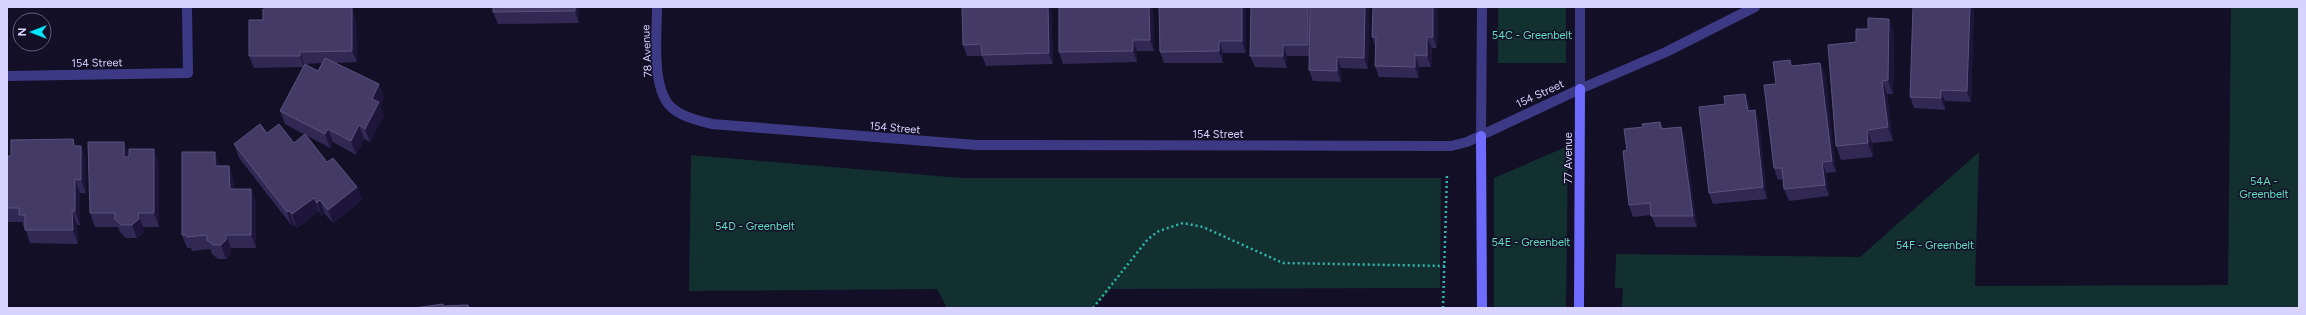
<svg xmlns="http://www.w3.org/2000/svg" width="2306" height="315" viewBox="0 0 2306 315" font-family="Figtree,sans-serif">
	<rect width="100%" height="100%" fill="#130f26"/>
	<g fill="#12302f">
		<rect x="1498" y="7" width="68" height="56"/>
		<polygon points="2231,7 2299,7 2299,308 1622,308 1623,288 1615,288 1616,254 1860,257 1979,152 1975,286 2228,285"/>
		<polygon points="1568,146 1566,308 1494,308 1494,178"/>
		<polygon points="691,155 961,178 1441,178 1440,288 1111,289 1093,308 947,308 937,289 689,291"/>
	</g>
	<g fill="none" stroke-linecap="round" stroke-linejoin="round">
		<g stroke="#2fb8b0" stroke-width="2.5" stroke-dasharray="2 3" stroke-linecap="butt">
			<polyline points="1093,308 1148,239 1159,231 1183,223 1203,227 1283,263 1445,266"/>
			<polyline points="1443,308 1447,174"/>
		</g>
		<g stroke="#3d3a85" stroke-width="10">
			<path d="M657 7C657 34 651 85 670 106 681 117 697 120 712 124L976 145 1451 146 1467 142 1580 89 1666 52 1755 7"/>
			<polyline points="7,76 188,73 187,7"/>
			<polyline points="1580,89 1580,7"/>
			<polyline points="1481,136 1482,7"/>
		</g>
		<g stroke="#6f6bff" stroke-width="10">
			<polyline points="1481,136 1482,308"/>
			<polyline points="1579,308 1580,89"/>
		</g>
	</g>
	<g fill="#312854" fill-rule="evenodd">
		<polygon points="579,7 579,23 498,24 493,12"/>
		<polygon points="1051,7 1053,64 986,66 982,56 967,56 963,45"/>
		<polygon points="1059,7 1153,7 1154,51 1137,51 1137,62 1063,64 1059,52"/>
		<polygon points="1246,7 1246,53 1223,53 1223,63 1164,63 1160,52"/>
		<polygon points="1369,7 1368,69 1341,68 1341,82 1313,81 1309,70 1309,56 1287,56 1287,68 1255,67 1250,56"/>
		<polygon points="1373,7 1438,7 1437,48 1432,48 1431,67 1419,67 1419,78 1379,77 1375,66 1375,46 1372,37"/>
		<polygon points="1974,7 1971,102 1945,101 1945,110 1914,108 1910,97"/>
		<path d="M356 19 357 62 334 63 379 84 384 98 380 106 384 115 370 142 364 139 356 155 333 142 330 148 306 135 327 162 357 187 362 200 333 223 325 214 322 216 319 211 297 228 294 224 292 226 239 158 234 144 267 133 294 143 305 135 285 124 280 111 303 67 254 68 249 56 263 20ZM322 63 318 71 304 65V64Z"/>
		<polygon points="1894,32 1893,94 1887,94 1893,141 1872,143 1873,157 1841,160 1836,146"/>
		<polygon points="1820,63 1825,74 1836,172 1826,173 1829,196 1789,201 1784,189 1783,179 1778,180 1774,168 1776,84 1792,66"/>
		<polygon points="1750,106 1750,110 1759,121 1767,199 1713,204 1709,193"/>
		<polygon points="1660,122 1663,128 1681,127 1685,138 1697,227 1656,227 1651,215 1633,217 1629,205 1627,150 1643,127"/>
		<polygon points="76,146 81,146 86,159 86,193 80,193 80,225 77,225 78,244 30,243 25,228 24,228 22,222 7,222 7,156 11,156"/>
		<polygon points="129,155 159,163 159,227 143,227 144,232 137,238 126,238 120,232 118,227 95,227 90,213"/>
		<polygon points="220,166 229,166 233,180 234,189 251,189 256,203 256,248 231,248 231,254 226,259 218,259 212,254 210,249 192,251 191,248 187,248 182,235"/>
	</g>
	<g fill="#1d163a">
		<polygon points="575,7 579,7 579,23 575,11"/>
		<polygon points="1048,7 1051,7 1053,64 1049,53"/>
		<polygon points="1149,7 1153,7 1154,51 1150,40"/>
		<polygon points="1242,7 1246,7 1246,53 1242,41"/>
		<polygon points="1308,7 1312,7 1312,57 1308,45"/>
		<polygon points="1365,7 1369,7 1368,69 1364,58"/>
		<polygon points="1433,7 1438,7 1437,48 1433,37"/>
		<polygon points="1970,7 1974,7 1971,102 1967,91"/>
		<polygon points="352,8 356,19 357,62 352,51"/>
		<polygon points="1889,19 1894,32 1893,94 1888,80"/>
		<polygon points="1427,37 1432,48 1431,67 1427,56"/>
		<polygon points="1133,40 1137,51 1137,62 1133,51"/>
		<polygon points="1219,41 1223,53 1223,63 1219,51"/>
		<polygon points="1283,45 1287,56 1287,68 1283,56"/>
		<polygon points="300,52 304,64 304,67 300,56"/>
		<polygon points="1415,55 1419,67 1419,78 1415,67"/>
		<polygon points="1337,57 1341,68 1341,82 1337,71"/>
		<polygon points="1820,63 1825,74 1836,172 1832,161"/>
		<polygon points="1882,81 1887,94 1893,141 1888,127"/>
		<polygon points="379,84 384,98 380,106 384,115 370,142 365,129 372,99"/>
		<polygon points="1941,90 1945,101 1945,110 1941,98"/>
		<polygon points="1745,94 1750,106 1752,122 1748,111"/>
		<polygon points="1755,110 1759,121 1767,199 1763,187"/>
		<polygon points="359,125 364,139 356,155 351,141"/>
		<polygon points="1681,127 1685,138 1697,227 1693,216"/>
		<polygon points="328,129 333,142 330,148 325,134"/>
		<polygon points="1867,130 1872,143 1873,157 1868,143"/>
		<polygon points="124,142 129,156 129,171 124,157"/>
		<polygon points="81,146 86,159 86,193 81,180"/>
		<polygon points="154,149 159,163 159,227 154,213"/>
		<polygon points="215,152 220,166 215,166"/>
		<polygon points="1822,162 1826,173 1829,196 1825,185"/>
		<polygon points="229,166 233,180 235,203 230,189"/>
		<polygon points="75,179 80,193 80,225 75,211"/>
		<polygon points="357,187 362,200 333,223 328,210"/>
		<polygon points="251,189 256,203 256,248 251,235"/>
		<polygon points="314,198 319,211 297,228 292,214"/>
		<polygon points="320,200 325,214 322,216 317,203"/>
		<polygon points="72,211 77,225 78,244 73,230"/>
		<polygon points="289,211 294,224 292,226 287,212"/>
		<polygon points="138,213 143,227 144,232 137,238 132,225"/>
		<polygon points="226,235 231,248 231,254 226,259 221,245"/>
	</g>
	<g fill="#433a66" stroke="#5a527e">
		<polygon points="267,7 343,7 352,8 352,51 300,52 300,56 249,56 249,20 263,20 263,9 267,9"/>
		<polygon points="493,7 575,7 575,11 493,12"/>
		<polygon points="962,7 1048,7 1049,53 982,55 981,44 963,45"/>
		<polygon points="1059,7 1149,7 1150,40 1133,40 1133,51 1059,52"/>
		<polygon points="1159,7 1242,7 1242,41 1219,41 1219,51 1160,52"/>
		<polygon points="1251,7 1308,7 1308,45 1283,45 1283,56 1250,56"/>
		<polygon points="1310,7 1365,7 1364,58 1337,57 1337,71 1309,70"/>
		<polygon points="1373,7 1433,7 1433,37 1427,37 1427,56 1415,55 1415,67 1375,66 1376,37 1372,37"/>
		<polygon points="1913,7 1970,7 1967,91 1941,90 1941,98 1910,97"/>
		<polygon points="1868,18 1889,19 1888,80 1882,81 1888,127 1867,130 1868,143 1836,146 1828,45 1856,42 1856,29 1868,29"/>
		<polygon points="325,58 379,84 372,99 379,102 365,129 359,125 351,141 328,129 325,134 280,111 305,64 318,71"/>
		<polygon points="1790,60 1791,66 1820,63 1832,161 1822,162 1825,185 1784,189 1782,168 1774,168 1764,85 1776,84 1773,62"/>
		<polygon points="1745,94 1748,111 1755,110 1763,187 1709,193 1699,107 1725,104 1724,96"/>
		<polygon points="1660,122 1661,129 1681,127 1693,216 1651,216 1650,203 1629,205 1623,151 1627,150 1624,129 1643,127 1642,124"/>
		<polygon points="260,124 267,133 279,124 294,143 305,134 327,162 333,158 357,187 328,210 320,200 317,203 314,198 292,214 289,211 287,212 234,144"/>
		<polygon points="73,139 74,146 81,146 81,180 75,179 75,211 72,211 73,230 25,230 25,215 19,215 19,208 7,208 7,156 11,156 11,140"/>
		<polygon points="88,142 124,142 124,157 129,157 129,149 154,149 154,213 138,213 139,219 132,225 121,225 115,219 115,213 90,213"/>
		<polygon points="182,152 215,152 215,166 229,166 230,189 251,189 251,235 226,235 226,240 221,245 213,245 207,240 207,235 187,237 187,235 182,235"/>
		<polygon points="443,304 443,306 468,305 469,308 415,308"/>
	</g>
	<g text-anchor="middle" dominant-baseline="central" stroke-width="3" stroke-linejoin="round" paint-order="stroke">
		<g font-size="11" fill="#5fe0c0" stroke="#130f26">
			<text x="1532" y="35">54C - Greenbelt</text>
			<text x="2264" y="181">54A -<tspan x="2264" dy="13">Greenbelt</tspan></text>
			<text x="755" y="226">54D - Greenbelt</text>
			<text x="1531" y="242">54E - Greenbelt</text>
			<text x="1935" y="245">54F - Greenbelt</text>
		</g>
		<g font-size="11" fill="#d9d4ff" stroke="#130f26">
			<text transform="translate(647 51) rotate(-93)">78 Avenue</text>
			<text transform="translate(97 63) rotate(-1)">154 Street</text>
			<text transform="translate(1540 94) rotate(-25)">154 Street</text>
			<text transform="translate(895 128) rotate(5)">154 Street</text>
			<text x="1218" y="134">154 Street</text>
			<text transform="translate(1568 158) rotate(-90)">77 Avenue</text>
		</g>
	</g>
	<rect width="2306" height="315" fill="none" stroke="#d9d4ff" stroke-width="16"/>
	<g transform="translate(32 32) rotate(270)"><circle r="19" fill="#130f26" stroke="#625e7d"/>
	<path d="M0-3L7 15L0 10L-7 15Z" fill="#00e5ff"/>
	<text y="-6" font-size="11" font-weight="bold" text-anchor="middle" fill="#d9d4ff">N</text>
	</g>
</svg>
